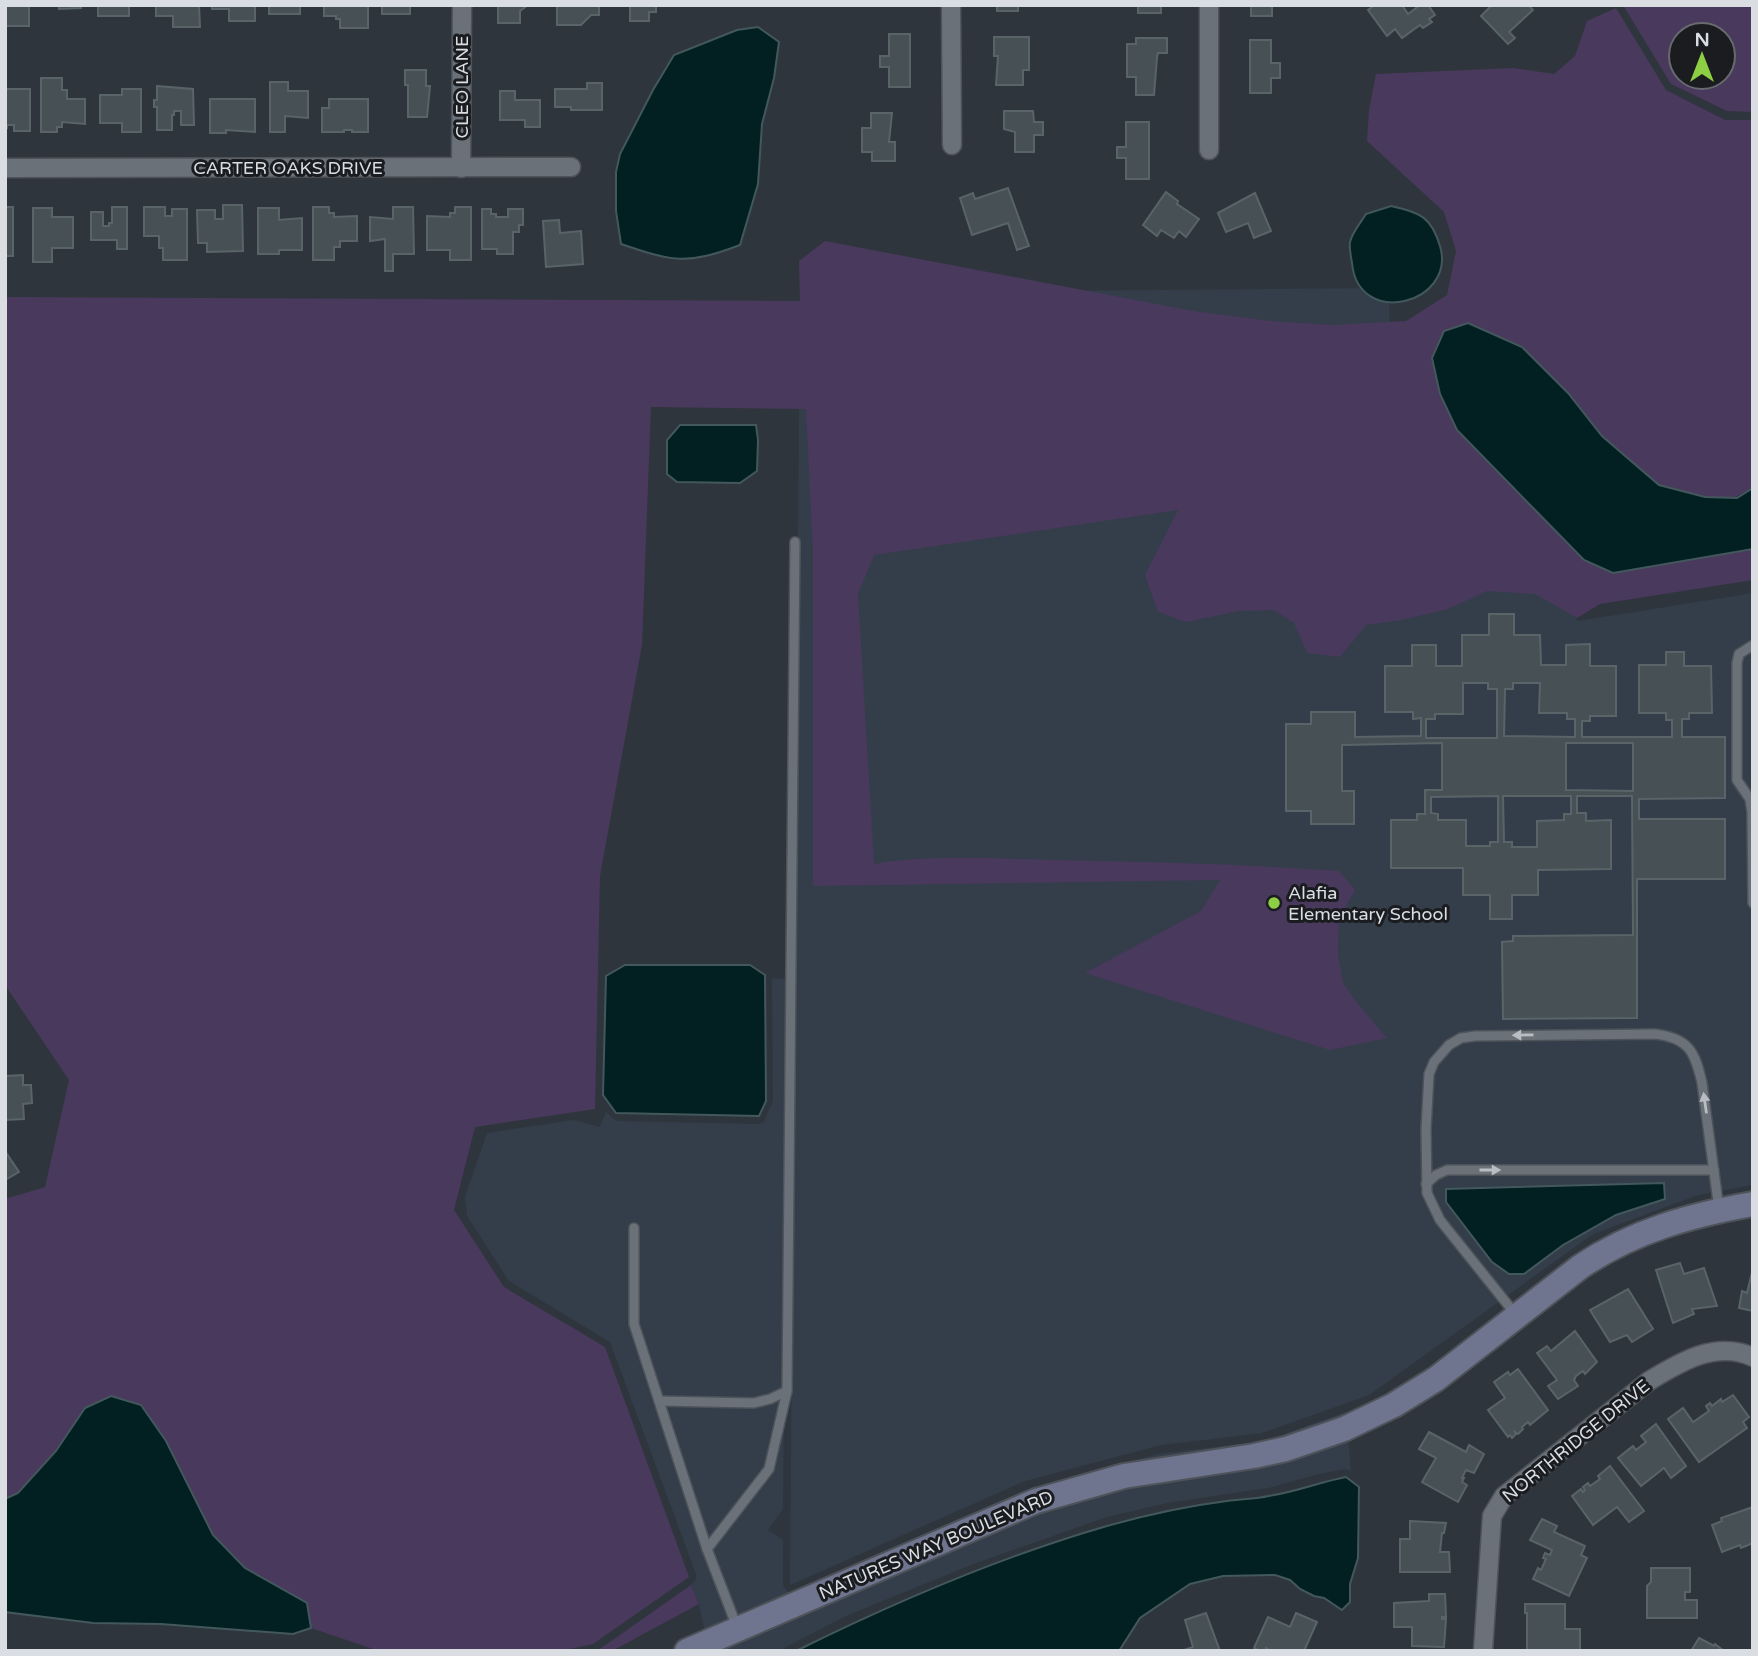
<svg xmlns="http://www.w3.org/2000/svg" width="1758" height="1656" viewBox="0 0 1758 1656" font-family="'Varela Round',sans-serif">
	<rect width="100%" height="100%" fill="#2f353d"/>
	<g fill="#343e4b">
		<polygon points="1389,288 1391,422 1578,621 1753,593 1753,1185 1698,1195 1593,1234 1369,1395 1262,1433 1161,1445 1025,1481 790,1585 800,293"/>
		<polygon points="772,978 788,979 783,1509 768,1530 783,1540 783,1585 788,1593 1028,1489 1158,1454 1264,1441 1346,1412 1346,1418 1284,1440 1153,1460 705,1633 699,1604 691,1585 696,1580 696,1574 610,1342 509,1281 467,1216 465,1197 487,1133 574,1120 600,1127 606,1112 616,1121 759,1124 763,1123 773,1101"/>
		<polygon points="1348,1438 1351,1471 1345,1469 1319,1474 1268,1488 1167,1503 1107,1517 976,1563 848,1615 778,1651 713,1651 1066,1501"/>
	</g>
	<g fill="#49395c" fill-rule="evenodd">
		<path d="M1623 5H1753V112L1727 111 1671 84ZM1681 35H1723V77H1681Z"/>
		<path d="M1616 8 1666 90 1725 120H1753V488L1733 498 1705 497 1659 485 1602 436 1568 392 1522 347 1469 323 1444 331 1432 358 1753 548V580L1600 604 1577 618 1535 594 1487 591 1448 609 1401 620 1366 625 1340 657 1307 653 1294 623 1274 610 1239 611 1186 622 1158 612 1145 575 1178 510 874 555 858 594 874 864C930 854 998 859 1055 860 1150 862 1245 864 1339 871L1355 890 1339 918 1338 954 1343 983 1357 1003 1387 1038 1330 1050 1085 973 1201 911 1220 880 813 886V552L806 409 651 407 642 645 600 876 595 1109 475 1127 454 1210 504 1287 605 1347 689 1577 593 1644 560 1651H379L311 1628 307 1603 245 1568 213 1535 166 1441 85 1408C65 1437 38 1485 5 1499V1199L45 1187 69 1080 5 985V297L800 301 799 261 825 241 1193 311 1271 321 1331 325 1406 321 1447 295 1456 251 1444 212 1367 141 1369 110 1376 74 1513 68 1554 74 1575 56 1587 21Z"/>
		<polygon points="691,1585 699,1604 612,1651 597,1651"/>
	</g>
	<g fill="#021f22" stroke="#43585c" stroke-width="2">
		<path d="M758 27 779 42 774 78 762 124 758 184 740 245C687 265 674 262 621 244L616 211V172L620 154 653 90 674 55 737 30Z"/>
		<path d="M1391 206C1420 213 1431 216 1440 246 1457 304 1358 329 1352 263 1351 257 1349 248 1350 242 1352 233 1361 222 1366 214Z"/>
		<polygon points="1468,323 1522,347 1568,393 1602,436 1659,485 1705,497 1737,498 1753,488 1753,549 1613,573 1584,560 1457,430 1440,394 1432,358 1444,331"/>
		<polygon points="680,425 756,425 758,440 757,471 740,483 677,482 667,474 667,440"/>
		<polygon points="625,965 750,965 765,975 766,1101 759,1116 616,1113 603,1095 606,976"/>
		<polygon points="1664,1183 1665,1199 1616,1215 1563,1245 1524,1274 1509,1274 1492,1262 1446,1202 1446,1189"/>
		<polygon points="111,1396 141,1405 166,1441 213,1535 245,1568 307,1603 311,1628 293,1634 161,1624 93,1623 5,1612 5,1499 18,1493 56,1451 85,1408"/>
		<path d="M1346 1477 1359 1487 1358 1558 1350 1584V1602L1342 1610 1324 1598 1314 1596 1300 1589 1290 1580 1275 1575 1223 1576 1190 1584 1140 1618 1119 1651H796C895 1602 1000 1557 1107 1526 1146 1515 1187 1506 1227 1501 1241 1499 1255 1499 1269 1496 1295 1492 1320 1482 1346 1477Z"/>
	</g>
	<g fill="#465055" stroke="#596469" stroke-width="2" fill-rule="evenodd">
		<rect x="5" y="5" width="24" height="21"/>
		<polygon points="59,5 81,5 81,8 59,9"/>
		<rect x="98" y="5" width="31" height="11"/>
		<polygon points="156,5 199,5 200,27 173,27 173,16 156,16"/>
		<polygon points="212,5 255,5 255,21 229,21 229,9 212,9"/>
		<rect x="269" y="5" width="31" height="9"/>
		<polygon points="324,5 368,5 368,28 340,28 340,19 336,19 336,16 324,16"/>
		<polygon points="382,5 422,5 422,6 410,6 410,14 382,14"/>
		<polygon points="498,5 528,5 520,11 520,23 498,23"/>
		<polygon points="557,5 599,5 599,15 591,15 581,25 557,25"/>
		<polygon points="630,5 656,5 656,12 649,12 649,21 630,21"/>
		<rect x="997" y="5" width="21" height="6"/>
		<rect x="1138" y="5" width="23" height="8"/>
		<polygon points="1251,5 1274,5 1272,7 1272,16 1251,16"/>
		<polygon points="1375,5 1402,5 1408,14 1420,5 1428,5 1435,15 1429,19 1432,22 1423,28 1420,25 1402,38 1395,29 1387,36 1368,10"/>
		<polygon points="1492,5 1528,5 1533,10 1509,32 1515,38 1508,44 1481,16"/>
		<polygon points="889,34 910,34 910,87 889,87 889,67 880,67 880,56 889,56"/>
		<polygon points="994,37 1029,37 1029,70 1023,70 1023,85 996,85 998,56 994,56"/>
		<polygon points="1136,38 1167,38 1167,53 1158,53 1157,57 1154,95 1136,95 1136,77 1127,77 1127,44 1136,44"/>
		<polygon points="1250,40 1271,40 1271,63 1280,63 1280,78 1271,78 1271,93 1250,93"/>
		<polygon points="405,70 426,70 426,86 430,86 427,117 408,117 408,85 405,85"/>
		<polygon points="41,78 62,78 62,90 67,90 67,99 85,99 85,124 62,122 62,127 57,127 57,132 41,132"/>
		<polygon points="270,82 288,82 288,91 308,91 308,118 285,116 285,132 270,132"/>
		<polygon points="587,83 602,83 602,110 571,110 571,107 555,107 555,89 587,89"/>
		<polygon points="157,86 193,89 194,125 181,125 181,111 174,111 174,115 172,115 172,130 157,130 157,107 154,107 154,100 157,100"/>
		<polygon points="5,89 30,89 30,131 14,131 14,125 7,125 7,128 5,128"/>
		<polygon points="122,89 141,89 141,132 122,132 122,123 100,123 100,95 122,95"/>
		<polygon points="500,91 515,91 515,100 540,100 540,127 525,127 525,120 500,120"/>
		<polygon points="210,99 255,99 255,132 226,130 226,133 210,133"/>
		<polygon points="329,99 368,99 368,132 352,132 352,130 344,130 344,132 322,132 322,108 329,108"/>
		<polygon points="1004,111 1033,111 1034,122 1043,122 1043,135 1034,135 1034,152 1015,152 1015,132 1004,129"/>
		<polygon points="871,113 892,113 889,142 895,142 895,161 872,161 872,152 862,152 862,128 871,128"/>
		<polygon points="1126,122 1149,122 1149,179 1126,179 1126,158 1117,158 1117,147 1126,147"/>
		<polygon points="1008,188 1029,246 1017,250 1008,223 972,235 960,198 973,193 975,199"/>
		<polygon points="1166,192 1178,201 1177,204 1199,219 1186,237 1179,231 1174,238 1161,230 1157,236 1143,225"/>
		<polygon points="1255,193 1271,231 1254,238 1248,223 1226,232 1218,213"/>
		<polygon points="223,205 242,205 243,251 207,252 207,243 198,243 197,210 215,210 215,219 223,219"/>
		<rect x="5" y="207" width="8" height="49"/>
		<polygon points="112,207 127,207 127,249 117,249 117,240 91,240 91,212 103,212 103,226 109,226 109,223 112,223"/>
		<polygon points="144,207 165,207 165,216 172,216 172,209 187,209 187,260 163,260 163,248 159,248 159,236 144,236"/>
		<polygon points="313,207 329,207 329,213 334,213 334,217 357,216 357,241 340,241 340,247 334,247 334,260 313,260"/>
		<polygon points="393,207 413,207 414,254 393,254 393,271 385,271 385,239 370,241 370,217 393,219"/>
		<polygon points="455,207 471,207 471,260 450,260 450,250 427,250 427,216 450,217 450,213 455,213"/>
		<polygon points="33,208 52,208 52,217 73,217 73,248 52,248 52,262 33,262"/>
		<polygon points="258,208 279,208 279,220 302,218 302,250 279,250 279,254 258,254"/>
		<polygon points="482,209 491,209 491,214 496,214 496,217 508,217 508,209 523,209 523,225 519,225 519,232 513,232 513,254 497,254 497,249 482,249"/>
		<polygon points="559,220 560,233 581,231 583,264 546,267 543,221"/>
		<path d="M1489 614H1514V635H1540L1541 665H1566V645L1590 644V666H1616V716H1590V721H1582V737H1672V720H1666V713H1639V665H1666V652H1684V666H1711L1712 713H1689V719H1682V737H1725V798L1639 799V819H1725V879H1637V1018L1503 1019 1502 942 1513 941V936L1633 935 1632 796H1577V813H1586V821L1611 820V869L1538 870V895H1512V919H1490V895H1463V868H1391V820H1417V814H1425V790H1442V743L1342 745V791H1354V824H1311V811H1286V724H1311V712H1355V737L1421 736V718L1413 719V712H1385V666H1412V645H1436V666H1462V635H1489ZM1463 683H1488V689H1497V738H1426V719H1435V714H1463ZM1513 683H1540L1539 713H1567V719H1575V737L1504 736 1505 689H1513ZM1566 743H1633V791L1566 790ZM1498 796V842H1490V846H1466V820H1438V814L1431 813V797ZM1503 796H1571V814H1564V820L1537 821V847H1512V842H1504Z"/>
		<polygon points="23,1075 23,1085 31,1085 32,1103 23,1104 24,1119 5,1120 5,1076"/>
		<polygon points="5,1151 19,1172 5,1180"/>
		<polygon points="1680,1263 1684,1274 1704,1268 1717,1306 1692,1309 1694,1314 1673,1323 1656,1270"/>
		<polygon points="1753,1268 1753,1311 1739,1308 1742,1291 1747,1293"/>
		<polygon points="1628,1289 1653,1329 1632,1342 1627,1335 1610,1342 1590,1310"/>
		<polygon points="1575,1331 1597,1362 1585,1374 1583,1371 1576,1376 1574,1380 1578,1386 1558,1399 1548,1386 1557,1380 1537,1353 1547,1346 1551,1351"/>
		<polygon points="1518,1369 1548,1410 1530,1425 1528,1422 1522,1427 1523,1429 1518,1434 1515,1432 1516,1434 1512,1438 1510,1435 1508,1437 1488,1410 1505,1398 1494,1382 1508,1372 1510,1375"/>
		<polygon points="1733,1395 1749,1417 1743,1422 1747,1428 1699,1462 1668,1419 1683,1408 1693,1422 1709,1411 1706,1406 1710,1403 1712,1406 1721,1399 1722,1402"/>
		<polygon points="1656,1424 1686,1466 1671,1478 1664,1468 1641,1486 1618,1458 1633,1446 1636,1450 1646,1442 1641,1436"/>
		<polygon points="1429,1432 1466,1452 1469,1445 1484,1454 1474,1473 1466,1470 1462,1478 1464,1478 1462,1482 1467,1485 1458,1502 1422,1482 1436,1458 1419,1449"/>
		<polygon points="1610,1466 1644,1511 1629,1522 1617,1507 1593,1525 1572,1496 1581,1489 1583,1492 1585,1490 1583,1487 1588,1483 1590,1486 1600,1479 1598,1476"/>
		<polygon points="1753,1507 1753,1543 1741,1548 1740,1545 1722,1552 1712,1525 1722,1521 1721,1518"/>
		<polygon points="1542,1519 1557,1526 1554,1532 1585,1546 1581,1555 1587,1558 1569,1596 1533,1579 1538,1568 1541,1570 1546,1559 1543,1558 1545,1553 1550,1555 1552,1550 1530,1540"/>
		<polygon points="1410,1521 1446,1523 1444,1533 1442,1533 1440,1552 1449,1552 1450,1572 1400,1572 1400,1539 1410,1539"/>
		<polygon points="1651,1568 1690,1568 1690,1592 1685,1592 1685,1600 1697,1600 1697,1618 1647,1618 1647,1586 1651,1582"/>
		<polygon points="1429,1594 1445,1594 1446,1617 1442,1617 1442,1619 1446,1619 1444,1647 1412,1646 1412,1627 1394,1627 1394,1603 1429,1601"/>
		<polygon points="1525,1604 1565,1604 1565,1629 1580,1629 1580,1651 1527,1650 1527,1613 1525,1613"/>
		<polygon points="1206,1613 1220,1651 1181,1651 1193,1647 1185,1620"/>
		<polygon points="1296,1613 1317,1622 1304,1651 1272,1651 1266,1648 1265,1651 1260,1651 1254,1648 1268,1617 1290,1627"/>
		<polygon points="1699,1638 1714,1646 1715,1644 1724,1651 1691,1651"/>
	</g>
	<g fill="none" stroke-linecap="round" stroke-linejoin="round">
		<defs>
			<g id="lane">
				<polyline points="1753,645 1739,654 1737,663 1737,780 1750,799 1752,812 1753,903"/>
				<polyline points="1426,1184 1436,1175 1447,1170 1714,1170"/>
				<polyline points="634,1228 634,1324 707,1549 737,1627"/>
				<path d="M1516 1315 1440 1220 1427 1193 1426 1129 1429 1074 1434 1062 1449 1045 1461 1038 1475 1036 1655 1034C1689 1038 1695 1052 1702 1083L1719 1209"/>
				<polyline points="659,1401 754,1403 770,1399 787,1391"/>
				<polyline points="707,1549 769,1469 787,1391 795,542"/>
			</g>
			<g id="street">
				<polyline points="951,5 952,145"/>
				<polyline points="1209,5 1209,150"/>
				<polyline points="5,168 571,167"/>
				<polyline points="461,168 462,5"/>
				<path d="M1483 1651 1492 1516 1504 1496 1649 1381C1680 1362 1716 1340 1753 1357"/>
			</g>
			<path id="secondary" d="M687 1651 1036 1501 1124 1476 1254 1456 1286 1449 1344 1429 1394 1405 1436 1379 1580 1267C1633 1231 1691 1215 1753 1204"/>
		</defs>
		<use href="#lane" stroke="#4e5359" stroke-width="12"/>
		<use href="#street" stroke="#4e5359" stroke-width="21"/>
		<use href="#secondary" stroke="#4e5359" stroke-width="28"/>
		<use href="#lane" stroke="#6a7179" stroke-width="9"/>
		<use href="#street" stroke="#6a7179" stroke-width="18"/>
		<use href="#secondary" stroke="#6f758e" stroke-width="24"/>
	</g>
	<defs><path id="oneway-solid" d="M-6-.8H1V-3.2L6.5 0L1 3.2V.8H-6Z" transform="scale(1.75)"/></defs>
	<g fill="#b8bdc3">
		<use href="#oneway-solid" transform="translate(1523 1035) rotate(179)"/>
		<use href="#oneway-solid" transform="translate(1705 1103) rotate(-98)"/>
		<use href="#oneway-solid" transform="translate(1490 1170)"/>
	</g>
	<circle fill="#8dce44" stroke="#1a1c20" stroke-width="2.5" cx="1274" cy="903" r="7"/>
	<g text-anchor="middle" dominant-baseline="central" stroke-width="6" stroke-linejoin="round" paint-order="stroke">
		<g font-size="18" fill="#dadee3" stroke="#1a1c20">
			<text transform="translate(462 87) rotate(-90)">CLEO LANE</text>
			<text x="288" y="168">CARTER OAKS DRIVE</text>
			<text transform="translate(1576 1441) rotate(-39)">NORTHRIDGE DRIVE</text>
			<text transform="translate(936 1545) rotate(-23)">NATURES WAY BOULEVARD</text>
		</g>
		<g font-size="18" fill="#dadee3" stroke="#1a1c20" text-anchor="start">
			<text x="1288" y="893">Alafia<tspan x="1288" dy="21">Elementary School</tspan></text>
		</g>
	</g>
	<rect width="1758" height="1656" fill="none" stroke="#dadee3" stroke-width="14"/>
	<g transform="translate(1702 56)"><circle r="33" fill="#1a1c20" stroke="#676a6e" stroke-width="2"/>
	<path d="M0-5L12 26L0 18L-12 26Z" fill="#8dce44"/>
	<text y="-10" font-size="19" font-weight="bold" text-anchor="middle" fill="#dadee3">N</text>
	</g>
</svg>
